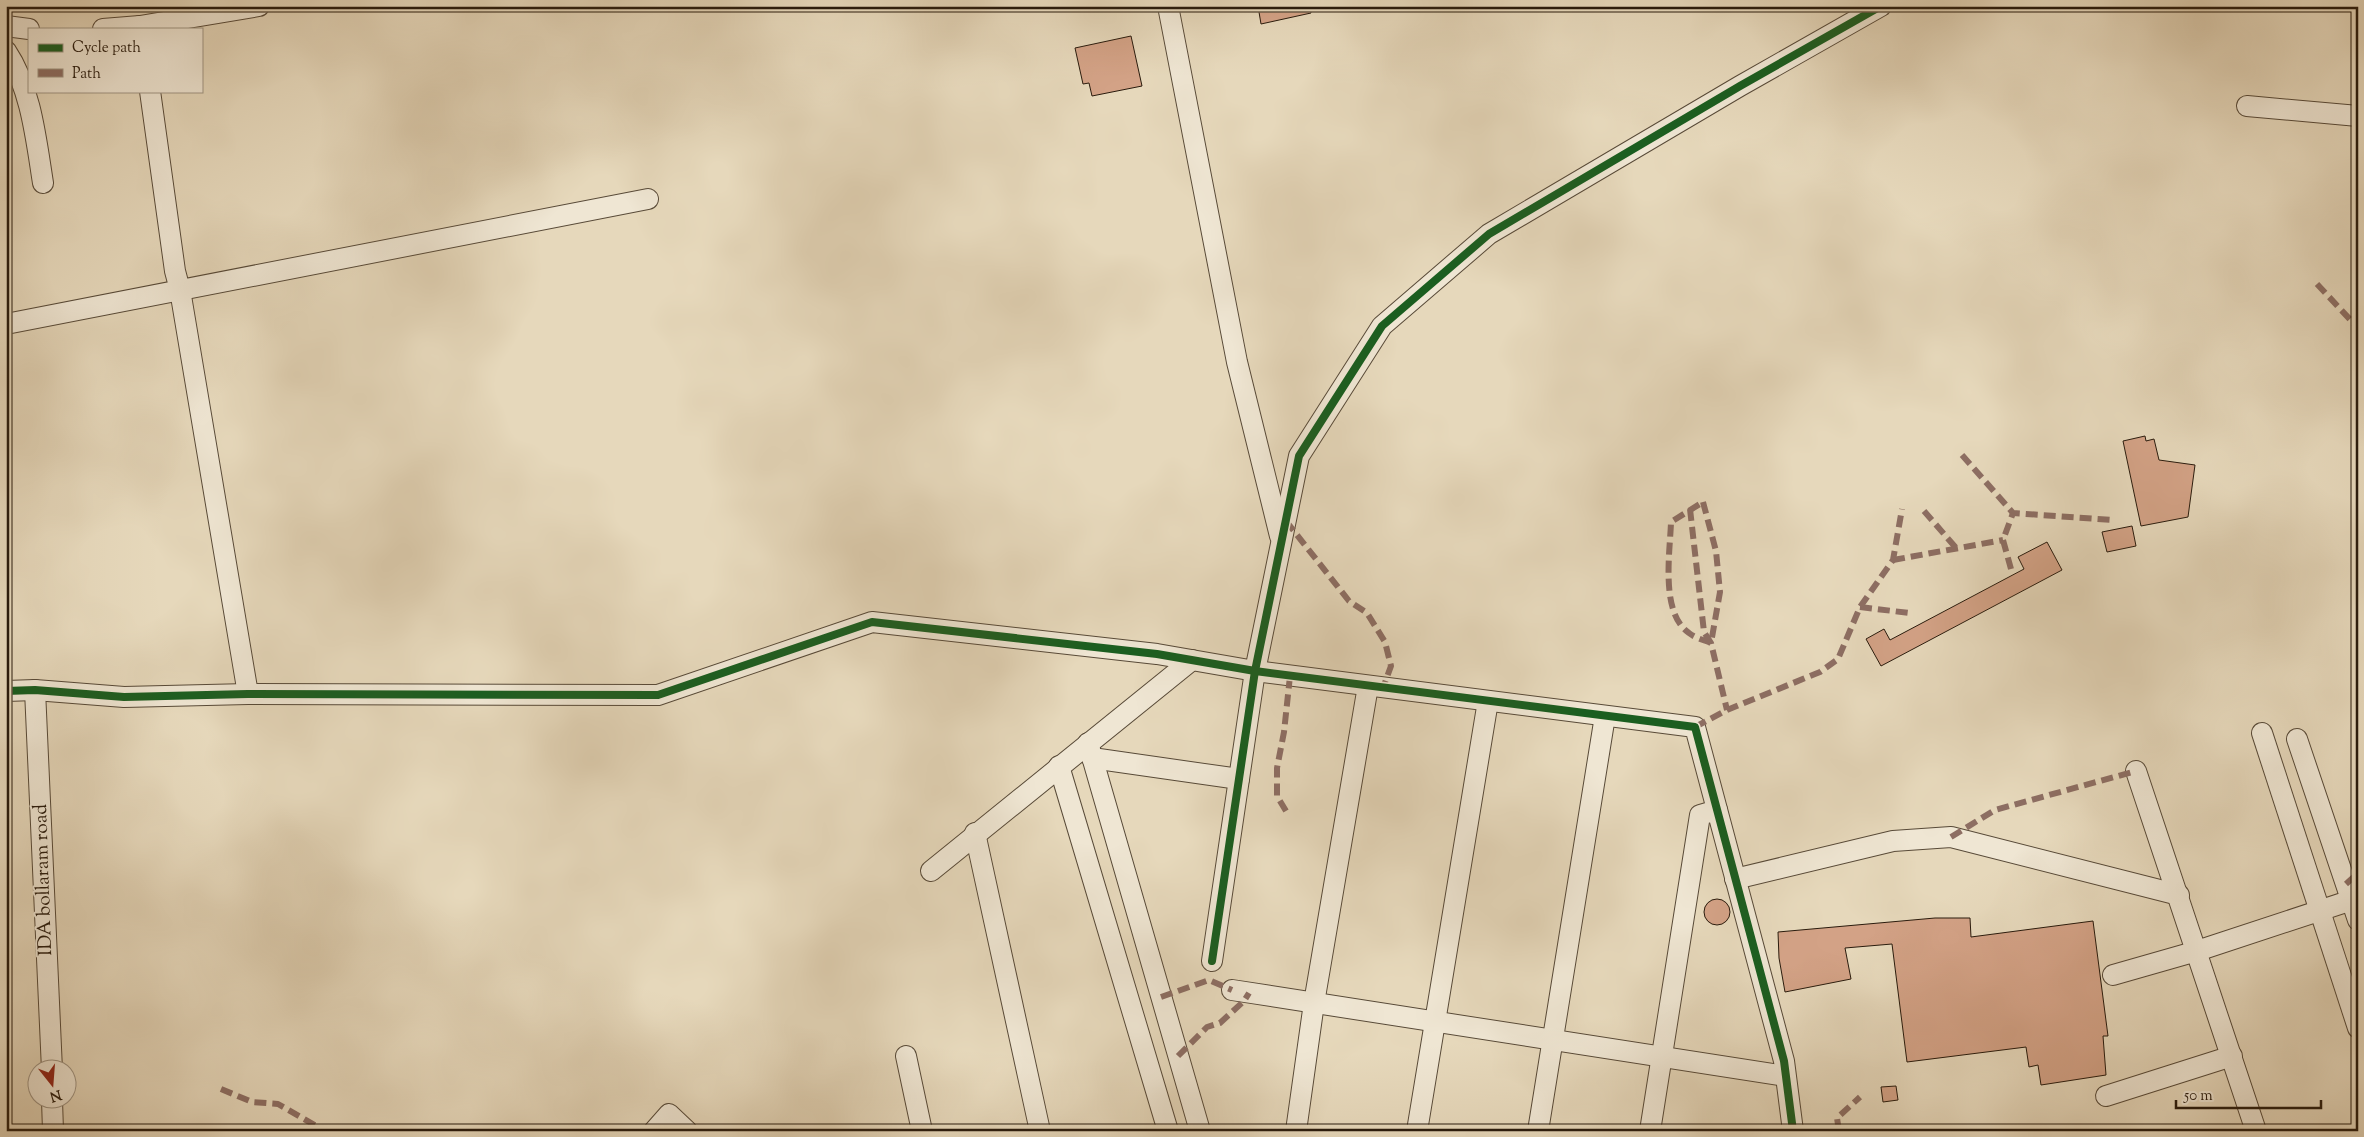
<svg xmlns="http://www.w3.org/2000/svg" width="2364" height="1137" viewBox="0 0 2364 1137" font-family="'Sorts Mill Goudy',serif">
	<rect width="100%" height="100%" fill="#e6d8bb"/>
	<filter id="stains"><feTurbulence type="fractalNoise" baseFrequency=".004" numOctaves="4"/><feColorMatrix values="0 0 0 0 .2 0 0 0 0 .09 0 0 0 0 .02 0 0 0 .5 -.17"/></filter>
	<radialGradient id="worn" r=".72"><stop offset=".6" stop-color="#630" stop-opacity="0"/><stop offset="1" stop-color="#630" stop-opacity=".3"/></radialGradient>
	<g fill="#d3a286" stroke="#291b0d">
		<polygon points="1258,6 1310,6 1311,13 1261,24"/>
		<polygon points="1131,36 1142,86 1092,96 1089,83 1083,84 1075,48"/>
		<polygon points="2145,436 2146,441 2154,439 2159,460 2195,465 2188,517 2141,526 2123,441"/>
		<polygon points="2132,526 2136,546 2107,552 2102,532"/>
		<polygon points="2047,542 2062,570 1881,666 1866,639 1884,629 1890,640 2024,569 2018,557"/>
		<circle cx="1717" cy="912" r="13"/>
		<polygon points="1935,918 1970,918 1971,937 2093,921 2108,1036 2103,1036 2106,1075 2041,1085 2038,1065 2029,1067 2026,1047 1907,1062 1892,944 1845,948 1851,979 1785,992 1779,958 1778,932"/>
		<polygon points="1896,1086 1898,1100 1883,1102 1881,1087"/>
	</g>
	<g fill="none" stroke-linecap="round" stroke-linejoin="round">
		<defs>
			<g id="street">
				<polyline points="1168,6 1237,362 1280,536"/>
				<polyline points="6,26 29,29"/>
				<polyline points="103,29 140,26"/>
				<polyline points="141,29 140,26 259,6"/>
				<path d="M6 51C31 88 36 139 43 183"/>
				<polyline points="150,91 175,271 180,290 248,694"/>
				<polyline points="2247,106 2358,116"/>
				<polyline points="6,324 648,199"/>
				<polyline points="35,690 52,1070"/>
				<polyline points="6,691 35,690 124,697 248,694 658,695 872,622 1157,654 1255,671 1695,727 1784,1061 1793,1131"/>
				<polyline points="2262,733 2358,1028"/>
				<polyline points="2297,739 2358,920"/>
				<polyline points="1088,743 1200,1131"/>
				<polyline points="1092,758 1239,779"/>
				<polyline points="1059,766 1168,1131"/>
				<polyline points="2136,771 2256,1131"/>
				<polyline points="975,833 1040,1131"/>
				<polyline points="931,871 1192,660"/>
				<polyline points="1735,879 1893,841 1951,837 2179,895"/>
				<polyline points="1212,961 1255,671 1299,456 1382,326 1489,234 1740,86 1881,6"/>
				<polyline points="2113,975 2197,951 2358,898"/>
				<polyline points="1232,990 1785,1076"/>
				<polyline points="906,1056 922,1131"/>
				<polyline points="2106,1096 2232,1056"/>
				<polyline points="52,1100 53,1131"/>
				<polyline points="654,1131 669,1114 687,1131"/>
				<polyline points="1296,1131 1314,1003 1368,686"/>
				<polyline points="1417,1131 1488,701"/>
				<polyline points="1538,1131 1605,716"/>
				<polyline points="1650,1131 1700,815 1717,810"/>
			</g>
		</defs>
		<use href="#street" stroke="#584a38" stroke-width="22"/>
		<use href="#street" stroke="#efe6d3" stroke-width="20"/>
		<g stroke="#8d6e63" stroke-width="6" stroke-dasharray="12 6" stroke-linecap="butt">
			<polyline points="2317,284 2358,328"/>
			<polyline points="1962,455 2013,513 2113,520"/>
			<path d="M1703 502 1716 551 1720 592 1711 643C1704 640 1695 638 1689 633 1660 613 1670 553 1671 522Z"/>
			<polyline points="1690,509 1704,632 1711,643 1727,710"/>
			<polyline points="1924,511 1957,549"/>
			<polyline points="1286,521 1349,601 1367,613 1385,642 1391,666 1383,688"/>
			<polyline points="1893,560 2003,540"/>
			<polyline points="2011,569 2003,540 2013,513"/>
			<polyline points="1860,607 1909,613"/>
			<polyline points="1695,727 1727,710 1820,672 1838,659 1860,607 1893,560 1902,509"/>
			<polyline points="1286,811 1277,796 1277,768 1284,732 1290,676"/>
			<polyline points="1951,837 1995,810 2136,771"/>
			<polyline points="2346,884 2358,873"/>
			<polyline points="1161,997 1209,980 1232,990"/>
			<polyline points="1178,1056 1207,1027 1220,1023 1244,1001 1249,993"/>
			<polyline points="221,1089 252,1102 278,1104 325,1131"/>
			<polyline points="1839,1131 1837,1118 1860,1097"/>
		</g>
		<defs>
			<g id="cycleway">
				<polyline points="6,691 35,690 124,697 248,694 658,695 872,622 1157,654 1255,671 1695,727 1784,1061 1793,1131"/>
				<polyline points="1212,961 1255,671 1299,456 1382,326 1489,234 1740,86 1881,6"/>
			</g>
		</defs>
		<use href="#cycleway" stroke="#efe6d3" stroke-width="11"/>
		<use href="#cycleway" stroke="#1b5e20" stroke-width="8"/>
	</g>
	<g text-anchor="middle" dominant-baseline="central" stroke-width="4" stroke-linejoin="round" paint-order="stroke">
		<g font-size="19" fill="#291b0d" stroke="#efe6d3">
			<text transform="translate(44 880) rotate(-92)">IDA bollaram road</text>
		</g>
	</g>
	<rect width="2364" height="1137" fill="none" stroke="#e6d8bb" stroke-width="25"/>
	<rect x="8" y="8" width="2349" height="1122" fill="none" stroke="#291b0d" stroke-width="2.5"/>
	<rect x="12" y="12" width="2339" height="1112" fill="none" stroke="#291b0d"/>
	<rect x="28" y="28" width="175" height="65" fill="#efe6d3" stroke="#a09584"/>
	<rect x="38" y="44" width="25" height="8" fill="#1b5e20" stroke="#a09584"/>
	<text x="72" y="52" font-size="15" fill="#291b0d">Cycle path</text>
	<rect x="38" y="69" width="25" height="8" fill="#8d6e63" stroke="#a09584"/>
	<text x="72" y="78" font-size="15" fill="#291b0d">Path</text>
	<g transform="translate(52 1084) rotate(163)"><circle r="24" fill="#efe6d3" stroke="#a09584"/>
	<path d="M0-4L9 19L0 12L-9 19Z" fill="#8f2418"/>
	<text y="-8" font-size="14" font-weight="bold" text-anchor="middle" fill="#291b0d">N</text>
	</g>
	<path d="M2176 1100v8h145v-8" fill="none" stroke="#291b0d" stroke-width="2.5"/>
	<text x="2184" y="1100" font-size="15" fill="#291b0d" stroke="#efe6d3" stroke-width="4" paint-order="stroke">50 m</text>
	<rect width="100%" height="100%" filter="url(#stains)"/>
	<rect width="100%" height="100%" fill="url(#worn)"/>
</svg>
